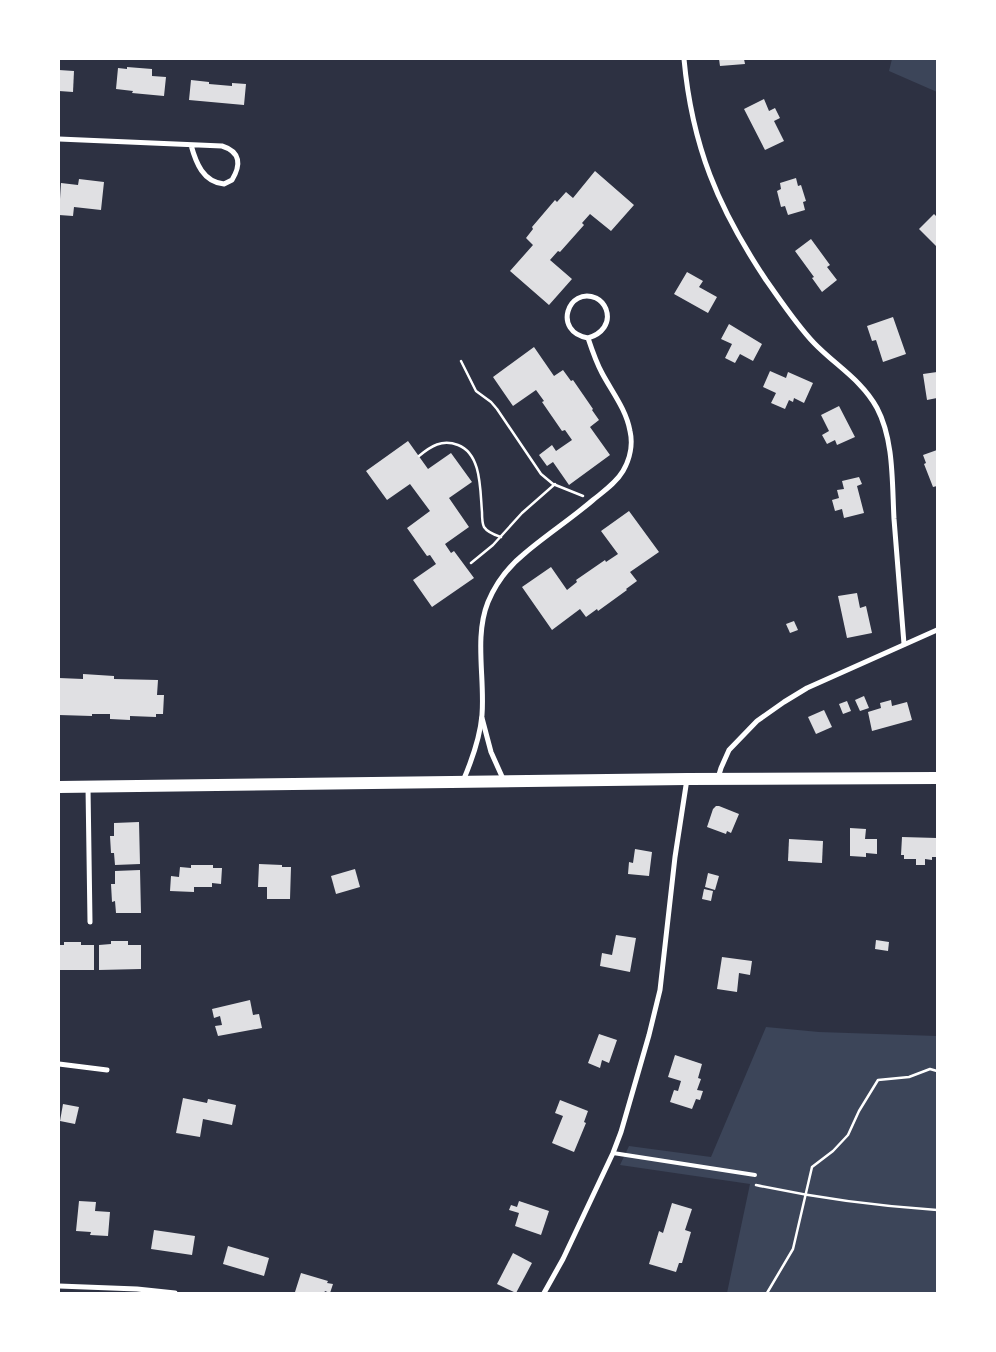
<svg xmlns="http://www.w3.org/2000/svg" width="996" height="1352" viewBox="0 0 996 1352" font-family="'Times New Roman',serif">
	<rect width="100%" height="100%" fill="#2d3142"/>
	<g fill="#3c4559">
		<polygon points="892,59 937,59 937,92 889,71"/>
		<polygon points="766,1027 819,1032 937,1036 937,1293 727,1293 750,1184 620,1165 629,1146 711,1157"/>
	</g>
	<g fill="#e0e0e3">
		<polygon points="719,59 744,59 745,64 720,66"/>
		<polygon points="127,67 152,69 152,76 166,77 164,96 132,93 133,91 116,89 118,68 127,69"/>
		<polygon points="59,70 74,71 73,92 59,91"/>
		<polygon points="191,80 209,82 209,84 232,86 232,83 246,84 244,105 189,100"/>
		<polygon points="764,99 769,111 775,108 780,118 774,121 784,141 765,150 744,109"/>
		<polygon points="595,171 634,205 611,231 590,214 582,223 584,225 560,252 558,251 550,260 572,279 549,305 510,271 533,245 526,238 533,229 532,227 555,200 557,202 566,192 573,198"/>
		<polygon points="796,178 798,186 801,185 806,201 803,202 805,210 788,215 785,206 781,207 777,191 781,189 780,183"/>
		<polygon points="79,179 104,182 101,210 74,207 73,216 59,215 61,183 78,185"/>
		<polygon points="934,214 937,217 937,247 919,229"/>
		<polygon points="811,239 830,265 827,267 837,280 822,292 812,278 814,277 795,251"/>
		<polygon points="687,272 703,281 699,287 717,297 708,313 674,294"/>
		<polygon points="893,317 906,354 883,362 876,340 872,341 867,326"/>
		<polygon points="729,324 762,344 753,361 740,354 735,363 725,358 732,344 721,339"/>
		<polygon points="534,347 554,376 563,370 571,381 573,380 593,409 592,410 599,420 590,427 610,455 569,485 553,462 547,466 539,455 552,445 556,451 572,440 565,430 562,431 542,402 544,401 536,390 513,406 493,377"/>
		<polygon points="770,371 786,378 788,372 813,383 804,403 794,398 793,402 789,400 785,409 771,403 776,393 763,387"/>
		<polygon points="937,372 937,398 927,400 923,374"/>
		<polygon points="839,406 855,437 837,445 835,440 827,444 822,435 829,431 821,415"/>
		<polygon points="408,441 428,469 451,453 472,482 449,498 469,527 445,544 451,553 454,551 474,578 432,607 413,580 436,564 430,555 427,556 407,528 430,511 410,484 387,500 366,471"/>
		<polygon points="937,450 937,486 933,487 924,464 926,463 923,455"/>
		<polygon points="859,477 862,484 857,486 864,513 844,518 842,509 835,511 832,500 839,498 837,490 844,489 842,481"/>
		<polygon points="629,511 659,552 630,572 637,581 626,589 627,590 598,611 597,609 586,617 580,609 552,630 522,587 551,567 567,590 577,582 576,580 605,560 606,562 618,554 601,531"/>
		<polygon points="857,593 860,608 866,606 872,633 847,638 838,596"/>
		<polygon points="794,621 798,630 790,633 786,624"/>
		<polygon points="83,674 114,676 114,679 158,680 157,695 164,695 163,714 156,714 156,717 130,716 130,720 110,719 110,714 92,714 92,716 59,715 59,678 83,679"/>
		<polygon points="864,696 869,708 860,711 855,700"/>
		<polygon points="891,700 892,706 907,702 912,720 872,731 868,712 881,708 880,703"/>
		<polygon points="847,701 851,711 843,714 839,704"/>
		<polygon points="824,710 832,727 816,734 808,717"/>
		<polygon points="716,806 719,806 739,814 731,833 727,831 726,834 707,827 713,809"/>
		<polygon points="139,822 140,864 115,865 114,853 111,853 110,836 114,836 114,823"/>
		<polygon points="850,828 866,829 865,839 877,839 877,854 866,853 866,857 850,856"/>
		<polygon points="902,837 937,838 937,857 932,857 932,860 925,859 925,865 916,865 916,859 904,859 904,855 901,855"/>
		<polygon points="789,839 823,841 822,863 788,861"/>
		<polygon points="635,849 652,852 649,876 628,874 629,862 633,863"/>
		<polygon points="259,864 282,865 282,867 291,867 290,899 267,899 267,887 258,887"/>
		<polygon points="191,865 213,865 213,868 222,868 221,884 212,883 212,887 194,887 194,892 170,891 171,876 179,877 180,867 191,868"/>
		<polygon points="355,869 360,887 336,894 331,876"/>
		<polygon points="140,870 141,913 116,913 115,901 112,902 111,884 115,884 115,871"/>
		<polygon points="708,873 719,876 715,890 705,887"/>
		<polygon points="704,889 713,891 711,901 702,899"/>
		<polygon points="616,935 636,938 630,972 600,966 602,953 612,955"/>
		<polygon points="876,940 889,942 888,951 875,949"/>
		<polygon points="111,941 128,941 128,945 141,945 141,969 99,970 99,945 111,944"/>
		<polygon points="64,942 81,942 81,945 94,945 94,970 59,970 59,945 64,945"/>
		<polygon points="722,957 752,961 750,975 739,973 737,992 717,989"/>
		<polygon points="250,1000 253,1015 259,1014 262,1028 218,1036 215,1026 222,1025 220,1016 214,1018 212,1009"/>
		<polygon points="599,1034 617,1040 609,1063 602,1060 600,1068 588,1063"/>
		<polygon points="675,1055 702,1064 698,1078 701,1079 697,1090 703,1091 700,1100 696,1099 692,1109 670,1102 674,1090 678,1091 681,1081 668,1077"/>
		<polygon points="183,1098 207,1103 208,1099 236,1105 232,1125 203,1119 200,1137 176,1133"/>
		<polygon points="560,1100 588,1111 584,1122 586,1123 574,1152 552,1143 563,1116 555,1113"/>
		<polygon points="63,1104 79,1107 75,1124 60,1121"/>
		<polygon points="79,1201 96,1202 95,1211 110,1212 108,1236 90,1235 91,1232 76,1231"/>
		<polygon points="519,1201 549,1211 541,1235 515,1226 519,1213 509,1210 511,1205 517,1207"/>
		<polygon points="672,1203 692,1209 685,1230 691,1232 682,1263 679,1263 676,1272 649,1264 659,1231 663,1233"/>
		<polygon points="154,1230 195,1236 192,1255 151,1249"/>
		<polygon points="228,1246 269,1258 264,1276 223,1264"/>
		<polygon points="513,1253 532,1263 516,1293 497,1284"/>
		<polygon points="301,1273 328,1281 327,1283 333,1284 330,1293 325,1291 324,1293 295,1292"/>
	</g>
	<g fill="none" stroke-linecap="round" stroke-linejoin="round">
		<g stroke="#fff" stroke-width="2.5">
			<polyline points="461,361 476,391 491,402 497,409 541,474 553,484 583,496"/>
			<path d="M419 456C431 446 442 439 458 445 482 454 480 491 482 512 482 517 482 523 484 527 488 533 495 535 501 537"/>
			<polyline points="471,563 493,545 522,513 555,484"/>
			<path d="M756 1185C816 1198 876 1206 937 1210"/>
			<polyline points="767,1293 793,1249 812,1167 833,1151 848,1135 859,1111 878,1080 909,1077 930,1069 937,1071"/>
		</g>
		<polyline stroke="#fff" stroke-width="4" points="613,1153 755,1175"/>
		<g stroke="#fff" stroke-width="5">
			<path d="M684 59C692 146 718 208 766 280 781 301 796 324 814 343 835 365 862 380 877 408 894 440 892 483 894 519 897 561 901 602 904 644"/>
			<path d="M59 139 222 146C241 152 241 165 232 180L224 184C203 182 196 163 191 145"/>
			<polyline points="482,718 491,752 504,781"/>
			<polyline points="718,778 721,768 729,750 757,721 784,702 807,688 937,630"/>
			<path d="M463 781C472 760 480 738 482 715 485 678 474 637 488 602 496 583 508 567 524 554 546 535 571 519 593 500 604 491 616 483 623 471 630 459 633 444 630 431 626 409 612 392 602 373 596 362 592 350 588 338 552 332 568 286 596 298 600 300 604 304 606 309 611 323 602 334 588 338"/>
			<polyline points="88,787 90,922"/>
			<polyline points="59,1064 107,1070"/>
			<polyline points="59,1286 137,1289 175,1293"/>
			<polyline points="544,1293 563,1259 613,1153 621,1132 649,1035 660,990 675,857 687,779"/>
		</g>
		<polyline stroke="#fff" stroke-width="12" points="59,787 687,779 937,778"/>
	</g>
	<rect width="996" height="1352" fill="none" stroke="#ffffff" stroke-width="120"/>
</svg>
